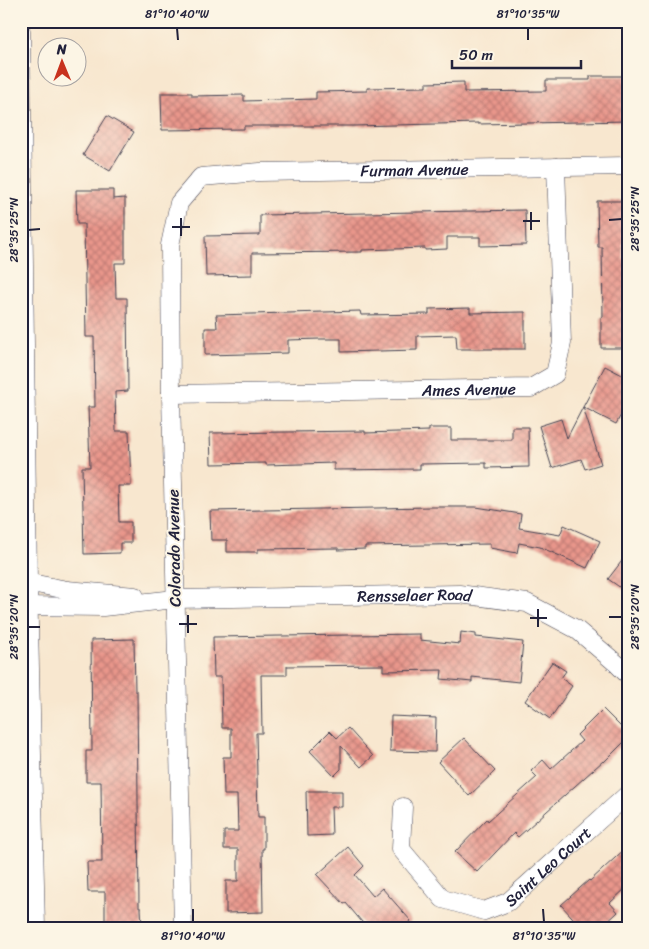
<svg xmlns="http://www.w3.org/2000/svg" width="649" height="949" viewBox="0 0 649 949" font-family="Sriracha,sans-serif">
	<defs>
		<pattern id="building-cross-hatch" width="8" height="8" patternUnits="userSpaceOnUse" patternTransform="scale(1.25)"><rect width="8" height="8" fill="#e9968b"/><path d="M0 0l8 8M0 8l8-8" fill="none" stroke="#bc7a73"/></pattern>
	</defs>
	<rect width="100%" height="100%" fill="#fcf5e5"/>
	<filter id="ink" filterUnits="userSpaceOnUse"><feTurbulence type="fractalNoise" baseFrequency=".02" numOctaves="2"/><feDisplacementMap in="SourceGraphic" scale="10" xChannelSelector="R" yChannelSelector="G"/><feConvolveMatrix kernelMatrix="1 2 1 2 8 2 1 2 1" color-interpolation-filters="sRGB"/></filter>
	<filter id="wash" filterUnits="userSpaceOnUse"><feTurbulence type="fractalNoise" baseFrequency=".0096" numOctaves="4" result="noise"/><feDisplacementMap in="SourceGraphic" scale="20" xChannelSelector="R" yChannelSelector="G"/><feGaussianBlur stdDeviation="1.12" result="paint"/><feColorMatrix in="noise" values="0 0 0 0 0 0 0 0 0 0 0 0 0 0 0 0 0 1.4 0 .05"/><feComposite in="paint" operator="in"/></filter>
	<g filter="url(#wash)">
		<rect width="100%" height="100%" fill="#f8e7cf"/>
		<g id="blocks">
			<g fill="url(#building-cross-hatch)">
				<polygon points="590,76 628,76 628,121 478,124 478,123 353,126 244,126 244,129 162,130 161,93 192,93 192,96 244,95 244,101 316,99 316,92 367,91 367,88 426,87 426,83 464,82 464,92 546,91 546,80 590,80"/>
				<polygon points="107,116 134,132 110,171 83,155"/>
				<polygon points="76,190 113,190 113,199 125,198 125,263 115,263 116,298 127,298 128,391 115,392 116,431 129,431 131,486 118,486 119,522 131,522 131,543 120,543 120,553 84,554 82,467 90,467 88,407 95,407 94,337 86,337 84,224 77,224"/>
				<polygon points="597,201 628,201 628,232 623,232 623,258 628,258 628,348 601,348 601,317 603,317 602,247 598,247"/>
				<polygon points="525,210 526,245 480,246 480,237 447,237 447,249 425,250 425,248 362,250 362,252 252,253 252,275 206,276 205,236 260,235 260,215"/>
				<polygon points="470,308 470,313 525,312 525,349 457,349 456,335 417,336 417,350 341,352 341,339 320,339 288,340 288,353 205,355 205,328 217,328 216,315 360,311 361,315 429,314 429,309"/>
				<polygon points="605,366 628,378 628,402 616,424 583,407"/>
				<polygon points="583,407 601,464 585,469 581,459 552,468 539,426 561,419 567,438"/>
				<polygon points="512,427 528,427 529,467 486,468 486,463 420,464 420,469 334,470 334,463 266,465 266,463 211,464 210,433 365,431 365,433 429,431 429,428 451,428 451,440 512,440"/>
				<polygon points="431,507 476,507 521,514 519,528 560,535 564,525 600,541 587,568 540,547 519,543 517,553 490,548 490,544 365,546 365,549 338,550 338,548 258,549 258,552 227,552 227,540 211,540 210,511"/>
				<polygon points="628,553 628,593 608,579"/>
				<polygon points="461,632 476,634 476,637 523,642 519,682 472,677 472,682 441,679 442,670 383,671 383,665 287,666 287,675 261,675 262,733 256,733 258,817 264,817 264,849 262,849 263,912 226,913 226,881 238,881 238,849 224,849 224,831 238,831 237,795 224,795 223,757 231,757 231,728 222,728 221,677 214,677 213,637 420,634 420,640 460,644"/>
				<polygon points="134,639 135,691 137,691 139,908 141,908 142,928 105,928 105,892 88,892 87,862 102,862 101,782 86,782 86,751 92,751 91,640"/>
				<polygon points="552,662 566,671 561,678 572,686 550,719 525,701"/>
				<polygon points="603,709 628,734 628,738 604,762 603,761 518,837 514,833 477,872 455,852 487,819 488,821 537,777 531,771 543,760 551,769 582,741 577,735"/>
				<polygon points="391,716 436,718 435,752 390,751"/>
				<polygon points="348,728 373,756 361,767 341,746 341,769 334,776 310,751 330,731 337,738"/>
				<polygon points="464,738 495,771 469,796 438,762"/>
				<polygon points="306,791 342,791 342,807 331,807 332,835 307,836"/>
				<polygon points="628,846 628,886 610,903 618,912 601,928 582,928 561,905 589,880 590,881"/>
				<polygon points="348,847 364,866 355,875 373,896 382,888 411,921 403,928 367,928 346,903 344,904 317,875"/>
			</g>
		</g>
	</g>
	<g filter="url(#ink)">
		<use href="#blocks" fill-opacity="0" stroke="#424051" stroke-width="1"/>
		<g fill="none" stroke-linecap="round" stroke-linejoin="round">
			<defs>
				<g id="minor">
					<polyline points="21,30 28,582 36,928"/>
					<path id="s1" d="M171 394 531 388 555 374 562 343 556 167"/>
					<polyline points="21,581 67,590 135,596"/>
					<path id="s2" d="M21 606 103 607 175 599 459 594 527 603 576 629 617 664 628 675"/>
					<path id="s3" d="M403 807 401 849 443 899 484 911 508 902 628 794"/>
					<path id="s4" d="M183 928 171 394 170 245 179 203 201 177 260 172 628 166"/>
				</g>
			</defs>
			<use href="#minor" stroke="#424051" stroke-width="19"/>
			<use href="#minor" stroke="#fff" stroke-width="18"/>
		</g>
	</g>
	<path fill="none" stroke="#22223b" stroke-width="2" d="M177 28 178 40M528 28V40M531 212V230M181 218V236M609 220 622 219M523 221H540M172 227H190M28 230 40 229M538 609V627M188 615V633M609 617H622M530 618H547M179 624H197M28 627H40M193 909V922M543 909 544 922"/>
	<g text-anchor="middle" dominant-baseline="central" stroke-width="4" stroke-linejoin="round" paint-order="stroke">
		<g font-size="16" fill="#22223b" stroke="#fcf5e5">
			<text stroke="none"><textPath href="#s4" startOffset="974">Furman Avenue</textPath></text>
			<text stroke="none"><textPath href="#s1" startOffset="298">Ames Avenue</textPath></text>
			<text transform="translate(174 548) rotate(-91)">Colorado Avenue</text>
			<text stroke="none"><textPath href="#s2" startOffset="394">Rensselaer Road</textPath></text>
			<text stroke="none"><textPath href="#s3" startOffset="229">Saint Leo Court</textPath></text>
		</g>
	</g>
	<rect width="649" height="949" fill="none" stroke="#fcf5e5" stroke-width="55"/>
	<g transform="translate(62 62) rotate(359)"><circle r="24" fill="#fcf5e5" stroke="#a5a1a1"/>
	<path d="M0-4L9 19L0 12L-9 19Z" fill="#c8321e"/>
	<text y="-8" font-size="14" font-weight="bold" text-anchor="middle" fill="#22223b">N</text>
	</g>
	<path d="M452 60v8h129v-8" fill="none" stroke="#22223b" stroke-width="2.5"/>
	<text x="459" y="60" font-size="15" fill="#22223b" stroke="#fcf5e5" stroke-width="4" paint-order="stroke">50 m</text>
	<rect x="28" y="28" width="594" height="894" fill="none" stroke="#22223b" stroke-width="2"/>
	<g font-size="12" text-anchor="middle" fill="#22223b">
		<text x="177" y="18">81°10'40"W</text>
		<text x="528" y="18">81°10'35"W</text>
		<text transform="translate(635 219) rotate(-90)" y="4">28°35'25"N</text>
		<text transform="translate(14 230) rotate(-90)" y="4">28°35'25"N</text>
		<text transform="translate(635 617) rotate(-90)" y="4">28°35'20"N</text>
		<text transform="translate(14 627) rotate(-90)" y="4">28°35'20"N</text>
		<text x="193" y="940">81°10'40"W</text>
		<text x="544" y="940">81°10'35"W</text>
	</g>
</svg>
